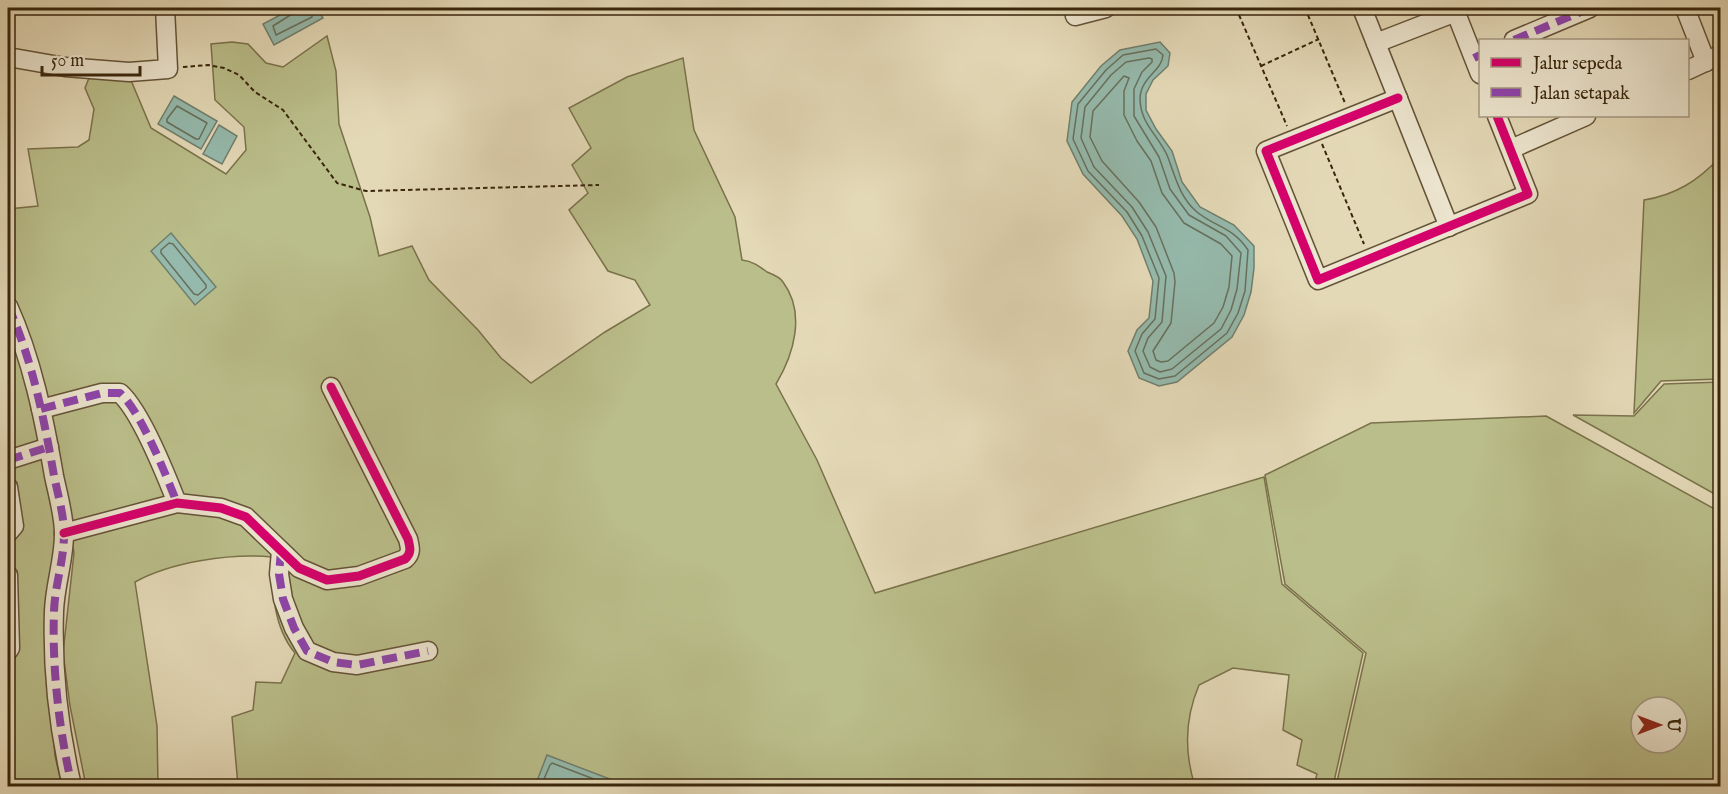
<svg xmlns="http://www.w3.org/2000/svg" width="1728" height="794" viewBox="0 0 1728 794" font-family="'IM FELL English',serif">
	<rect width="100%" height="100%" fill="#e4d9b7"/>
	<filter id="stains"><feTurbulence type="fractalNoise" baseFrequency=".00333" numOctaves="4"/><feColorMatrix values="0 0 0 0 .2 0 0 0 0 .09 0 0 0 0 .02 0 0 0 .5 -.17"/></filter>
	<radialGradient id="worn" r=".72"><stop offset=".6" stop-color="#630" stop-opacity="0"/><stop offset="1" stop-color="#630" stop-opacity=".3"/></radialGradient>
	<g fill="#babe8a" stroke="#7a724b" stroke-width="1.5" fill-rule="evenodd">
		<path d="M327 36 336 71 339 124 370 217 379 256 412 246 429 280 478 330 501 358 531 383 605 332 650 305 635 280 608 271 569 210 588 193 572 165 591 148 569 108 627 77 683 58 694 130 735 217 742 260C752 261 759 266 767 272 772 274 780 277 783 282 806 313 794 354 776 384L817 460 875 593 1264 477 1282 584 1363 653 1333 786H1314L1317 774 1297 765 1302 740 1283 730 1289 675 1233 668 1199 685C1185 718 1184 752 1195 786H238L232 717 253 710 256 682 281 683 295 653C273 627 272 589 272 557 231 553 171 562 135 582L157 726 158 786H86L70 706 63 653 74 553 63 482 27 334 8 289V209L38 206 28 149 78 147 89 140 94 109 85 88 91 73 130 78 151 128 226 174 246 150 244 127 215 100 211 44 232 42 248 44 266 63 283 67Z"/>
		<path d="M1720 154V379L1661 381 1634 413 1644 200C1675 195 1698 181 1719 158Z"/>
		<polygon points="8,320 16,341 55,508 56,542 47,663 55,756 62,786 8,786"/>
		<polygon points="1720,382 1720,497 1573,415 1634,416 1664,384"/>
		<path d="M1546 416 1720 512V786H1336L1366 653 1285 584 1265 475 1371 423ZM1641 707H1677V743H1641Z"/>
	</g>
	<g fill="#95baad" stroke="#707f6d" stroke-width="1.5">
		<polygon points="293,8 317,8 323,18 274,45 263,24"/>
		<polygon points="1160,42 1170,53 1168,66 1153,80 1146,94 1146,110 1156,129 1172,151 1182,182 1200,207 1234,225 1254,246 1254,268 1251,292 1244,315 1232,337 1177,382 1159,386 1139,378 1128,351 1137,330 1149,318 1153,281 1137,239 1122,216 1083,174 1067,141 1072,102 1101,66 1120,50"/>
		<polygon points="174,96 217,121 201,149 158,124"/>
		<polygon points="219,125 237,136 222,164 203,154"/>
		<polygon points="171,233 216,287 195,305 151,251"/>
		<polygon points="547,755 628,786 535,786"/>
	</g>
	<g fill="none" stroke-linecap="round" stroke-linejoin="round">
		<g stroke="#67705c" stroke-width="1.5">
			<polyline points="295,8 292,14 273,26 276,35 312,17 312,8"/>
			<path d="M1156 49 1163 55C1162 71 1141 77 1140 98 1140 123 1157 134 1167 155 1175 175 1179 197 1197 212 1215 227 1233 227 1248 250L1245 291 1238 313 1227 333 1175 376 1159 379 1144 373 1135 351 1142 334 1155 319 1159 278 1142 236 1127 212 1088 171 1073 139 1078 104 1106 70 1123 55Z"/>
			<polygon points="1149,58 1152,59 1152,62 1142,72 1134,89 1134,116 1159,157 1170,189 1189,215 1226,236 1241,253 1237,289 1231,310 1221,329 1172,369 1160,372 1150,367 1143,351 1148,338 1162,322 1166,276 1148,232 1132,207 1094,167 1081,138 1085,107 1111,75 1126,62"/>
			<polygon points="1124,76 1129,78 1124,91 1124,115 1137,141 1151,161 1162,193 1184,223 1221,244 1232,256 1229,287 1223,307 1214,323 1168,361 1161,362 1156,360 1153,351 1171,323 1175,282 1174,273 1156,227 1139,202 1102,161 1090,137 1093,111"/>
			<polygon points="177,106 207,123 199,139 196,139 167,122 167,119"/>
			<polygon points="169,243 173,244 206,285 206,288 198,295 194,294 161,253 161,250"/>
			<polyline points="541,786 550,765 552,763 612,786"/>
		</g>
		<defs>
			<g id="minor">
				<polyline points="1362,8 1449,227"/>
				<polyline points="1454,8 1480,74"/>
				<polyline points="1685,8 1706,62"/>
				<polyline points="1075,16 1106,8"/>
				<polyline points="1514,40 1590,8"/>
				<polyline points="1376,43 1456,12"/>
				<polyline points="8,57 65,67 129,72 168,69 165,8"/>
				<polyline points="1688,70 1720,55"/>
				<polyline points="1398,98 1266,151 1318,280 1528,194 1497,116"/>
				<polyline points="1511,149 1586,116"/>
				<path d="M8 306C32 359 44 418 54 476 58 495 64 515 64 534 64 560 55 585 54 611 52 669 59 730 72 786"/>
				<path d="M41 409 102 393H120C141 412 166 475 177 503"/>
				<polyline points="8,460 49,447"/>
				<polyline points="8,487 14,526 8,533"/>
				<path d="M64 533 177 503 221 508 246 517 299 568 327 580 359 576 405 559C412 553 410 547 408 539L331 387"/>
				<polyline points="281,551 279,574 283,599 294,628 307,651 333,662 357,665 428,651"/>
				<polyline points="8,575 10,648 8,651"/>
			</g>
		</defs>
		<use href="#minor" stroke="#645337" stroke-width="21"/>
		<g stroke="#39260c" stroke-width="2" stroke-dasharray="4.5 3" stroke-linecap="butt">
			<polyline points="1236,8 1287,126"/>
			<polyline points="1305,8 1345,103"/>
			<polyline points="1261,66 1319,39"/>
			<polyline points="183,67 208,65 224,68 239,75 255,92 283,110 337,183 366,191 599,185"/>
			<polyline points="1322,144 1364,244"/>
		</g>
		<use href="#minor" stroke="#ede6d0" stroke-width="18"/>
		<g stroke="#8e44ad" stroke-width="8" stroke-dasharray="15 8" stroke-linecap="butt">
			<polyline points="1514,40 1590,8"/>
			<polyline points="1474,58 1480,55"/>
			<path d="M8 306C32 359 44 418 54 476 58 495 64 515 64 534 64 560 55 585 54 611 52 669 59 730 72 786"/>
			<path d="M41 409 102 393H120C141 412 166 475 177 503"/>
			<polyline points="8,460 49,447"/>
			<polyline points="281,551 279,574 283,599 294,628 307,651 333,662 357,665 428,651"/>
			<polyline points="8,575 10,648 8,651"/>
		</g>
		<defs>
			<g id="cycleway">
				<polyline points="1398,98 1266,151 1318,280 1528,194 1497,116"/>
				<path d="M64 533 177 503 221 508 246 517 299 568 327 580 359 576 405 559C412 553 410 547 408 539L331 387"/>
			</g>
		</defs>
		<use href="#cycleway" stroke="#ede6d0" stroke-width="13"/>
		<use href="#cycleway" stroke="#d6006c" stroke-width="9"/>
	</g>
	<rect width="1728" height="794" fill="none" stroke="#e4d9b7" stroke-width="30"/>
	<rect x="9" y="9" width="1710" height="776" fill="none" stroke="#39260c" stroke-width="3"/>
	<rect x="15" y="15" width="1698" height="764" fill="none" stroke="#39260c" stroke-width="1.5"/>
	<rect x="1479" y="39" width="210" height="78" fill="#ede6d0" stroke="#a59982" stroke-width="1.5"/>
	<rect x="1491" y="58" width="30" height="9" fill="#d6006c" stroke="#a59982" stroke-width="1.5"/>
	<text x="1533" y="69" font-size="18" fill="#39260c">Jalur sepeda</text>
	<rect x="1491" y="88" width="30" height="9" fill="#8e44ad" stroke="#a59982" stroke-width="1.5"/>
	<text x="1533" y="99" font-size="18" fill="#39260c">Jalan setapak</text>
	<g transform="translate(1659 725) rotate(90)"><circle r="28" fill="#ede6d0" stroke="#a59982" stroke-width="1.5"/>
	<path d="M0-4.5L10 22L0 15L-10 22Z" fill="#8f2418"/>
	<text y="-9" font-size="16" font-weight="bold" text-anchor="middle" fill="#39260c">U</text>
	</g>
	<path d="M42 66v9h98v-9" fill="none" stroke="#39260c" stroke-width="3"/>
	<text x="51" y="66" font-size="18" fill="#39260c" stroke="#ede6d0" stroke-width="4.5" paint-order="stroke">50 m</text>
	<rect width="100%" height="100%" filter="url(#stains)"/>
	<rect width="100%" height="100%" fill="url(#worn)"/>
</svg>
